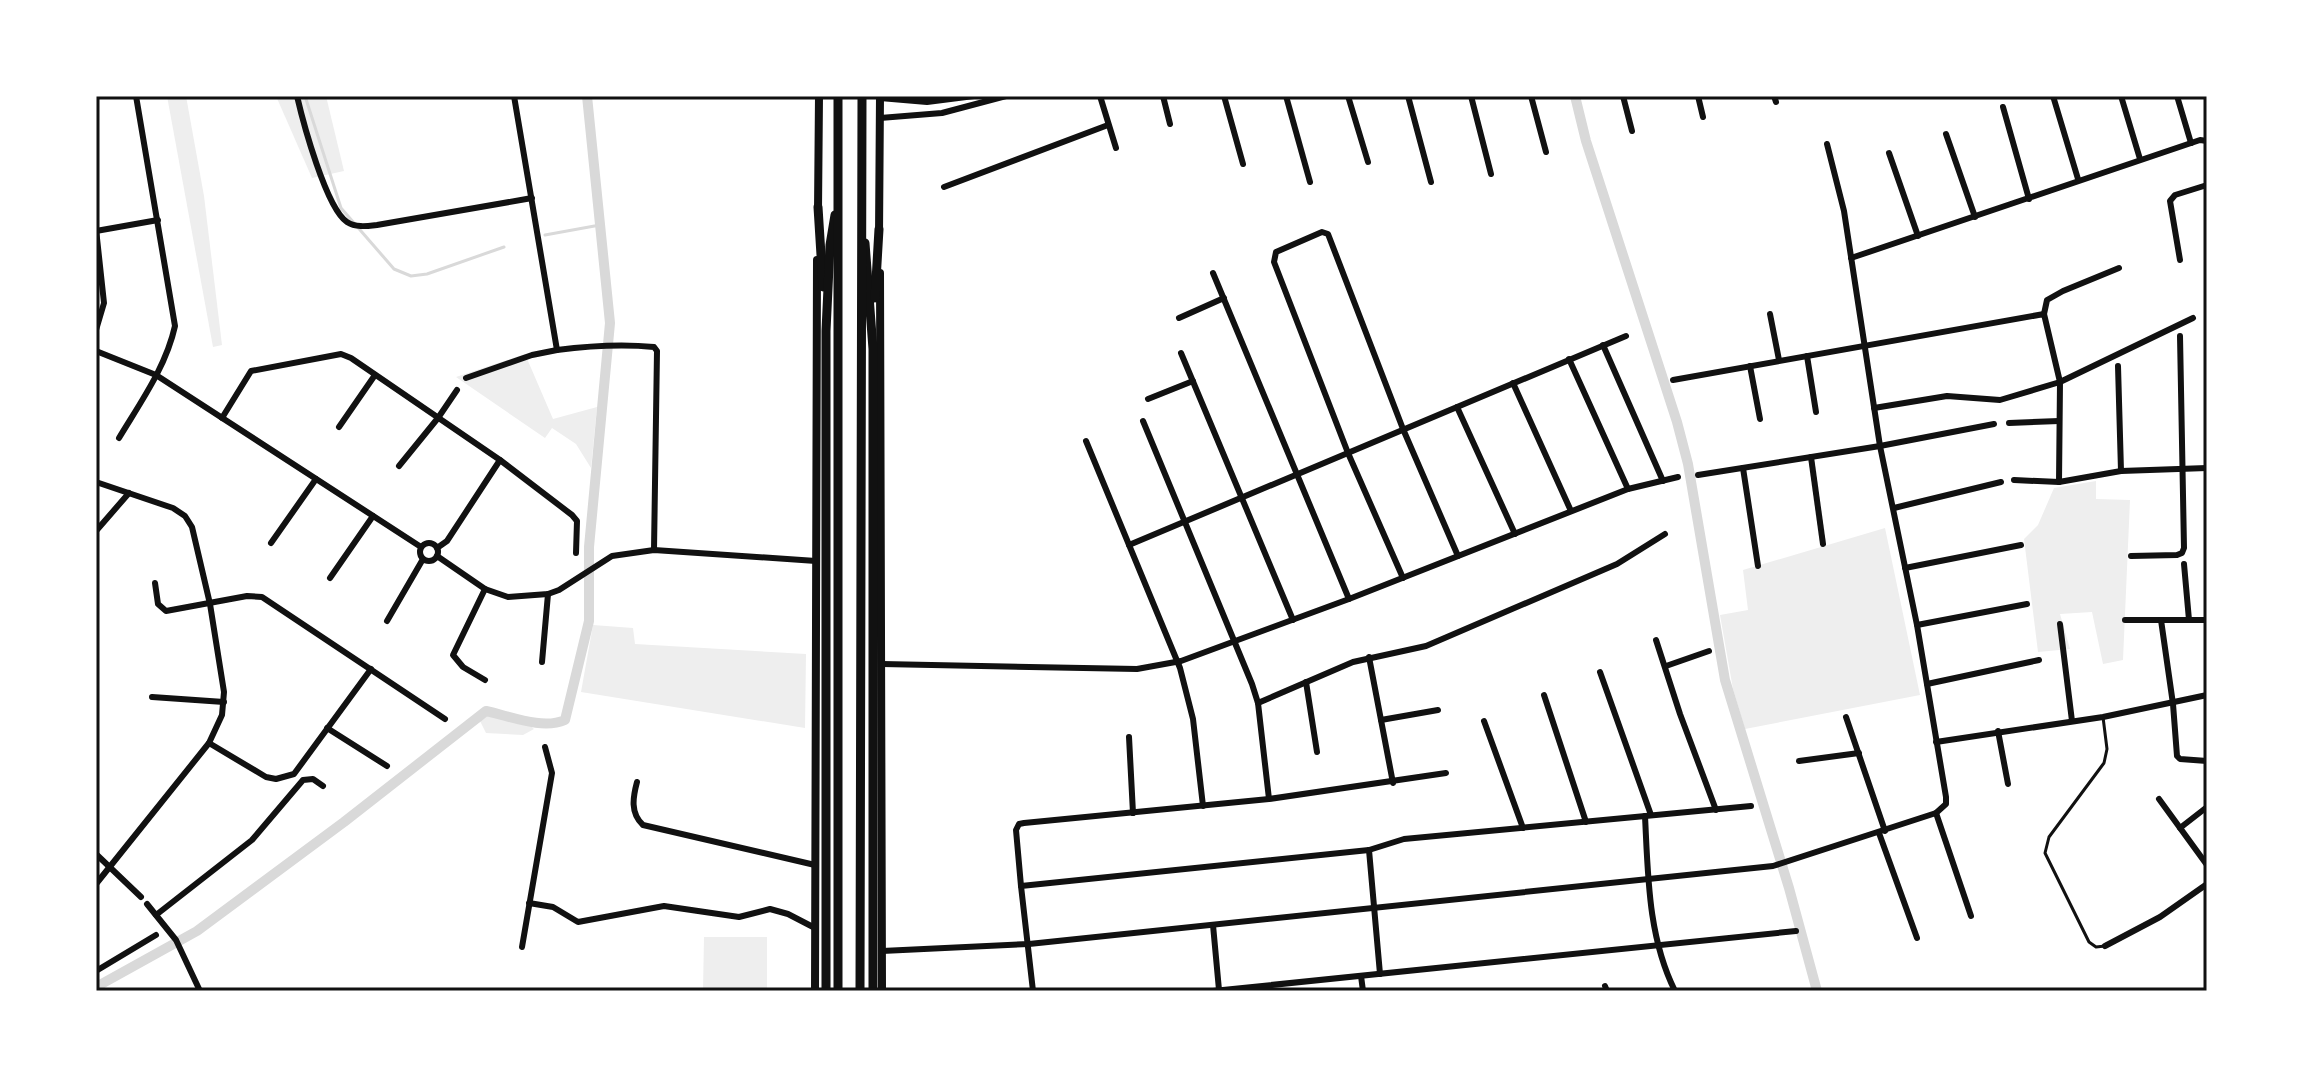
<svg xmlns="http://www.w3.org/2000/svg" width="2303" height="1087" viewBox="0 0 2303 1087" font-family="Literata,serif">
	<rect width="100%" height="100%" fill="#fff"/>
	<g fill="#eee">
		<polygon points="167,96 186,96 204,196 222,345 213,347"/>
		<polygon points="276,96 326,96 344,171 312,178"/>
		<polygon points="525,354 553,419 597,407 591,468 576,444 552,428 545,438 456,377"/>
		<polygon points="2096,481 2096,499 2130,500 2123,660 2103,664 2092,612 2060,614 2070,649 2038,652 2024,539 2038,525 2054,488"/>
		<polygon points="1885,528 1920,695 1745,729 1733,689 1720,615 1748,610 1743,570"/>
		<polygon points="593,625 633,628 635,644 806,654 805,728 581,692"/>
		<polygon points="488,716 526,722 534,729 523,735 486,733 480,721"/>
		<polygon points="704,937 767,937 767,991 703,991"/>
	</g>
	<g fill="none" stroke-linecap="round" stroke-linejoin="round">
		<g stroke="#d9d9d9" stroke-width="3">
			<polyline points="305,96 341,208 394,269 411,276 427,274 504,247"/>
			<polyline points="545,235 600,225"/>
		</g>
		<g stroke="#d9d9d9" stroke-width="10">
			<polyline points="1575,96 1586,141 1677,422 1688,464 1725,680 1789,888 1817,991"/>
			<path d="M96 987 197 931 344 822 486 711C510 716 542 730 565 720L589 621V547L610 323 587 96"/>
		</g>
		<polyline stroke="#111" stroke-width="3" points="2103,717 2107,749 2104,763 2049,837 2045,853 2089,942 2096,947 2105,946"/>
		<g stroke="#111" stroke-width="6">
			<path d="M297 96C303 122 326 208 347 222 356 228 368 226 377 225L532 198"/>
			<path d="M514 96 557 350C588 346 623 344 654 347L657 351 654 550"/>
			<polyline points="1100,96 1116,148"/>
			<polyline points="1163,96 1170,124"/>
			<polyline points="1224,96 1243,164"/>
			<polyline points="1286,96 1310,182"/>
			<polyline points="1348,96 1368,162"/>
			<polyline points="1408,96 1431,182"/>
			<polyline points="1471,96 1491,174"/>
			<polyline points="1531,96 1546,152"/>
			<polyline points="1623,96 1632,131"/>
			<polyline points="1698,96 1703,117"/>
			<polyline points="1774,96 1776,102"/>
			<polyline points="2053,96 2078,179"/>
			<polyline points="2121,96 2140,159"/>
			<polyline points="2177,96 2191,143"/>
			<polyline points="880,98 927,102 974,96"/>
			<polyline points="2003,107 2029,199"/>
			<polyline points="880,118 942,113 1006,96"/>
			<polyline points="1946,134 1975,217"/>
			<polyline points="1889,153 1918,236"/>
			<polyline points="944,187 1108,125"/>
			<polyline points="96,229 104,303 96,330"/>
			<polyline points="96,231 158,220"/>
			<path d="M1851 258C1968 219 2083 179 2200 140L2207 141"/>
			<polyline points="2180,260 2170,201 2175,195 2207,185"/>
			<polyline points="1213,273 1349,599"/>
			<polyline points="1770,314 1779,360"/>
			<polyline points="2044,314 2047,300 2063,291 2119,268"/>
			<polyline points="1179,318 1224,298"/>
			<polyline points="1603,345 1663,481"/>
			<polyline points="96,351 156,375 421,547"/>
			<polyline points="1181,353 1293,620"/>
			<polyline points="1807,356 1816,412"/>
			<polyline points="1569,359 1628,489"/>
			<polyline points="1750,366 1760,419"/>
			<polyline points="2118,366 2121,471"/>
			<polyline points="466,378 532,355 557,350"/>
			<polyline points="1673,380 2044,314 2060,382 2193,318"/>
			<polyline points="1513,383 1571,511"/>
			<polyline points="1148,399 1193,381"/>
			<polyline points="1457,407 1515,534"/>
			<polyline points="1874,408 1947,396 2000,400 2060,382 2059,482"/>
			<polyline points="222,418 251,371 341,354 351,358 500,460 572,515 577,521 576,553"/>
			<polyline points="1143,421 1252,684 1258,703 1269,799"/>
			<polyline points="2009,423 2059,421"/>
			<polyline points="339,427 375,375"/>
			<path d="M119 438C140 403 166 367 175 326L136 96"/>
			<polyline points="1086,441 1180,668 1193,719 1203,806"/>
			<polyline points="1811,457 1823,544"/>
			<polyline points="399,466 438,418 457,390"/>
			<polyline points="1743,468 1758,566"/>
			<polyline points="1698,475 1880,446 1994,424"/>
			<polyline points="2014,480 2059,482 2121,471 2207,468"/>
			<polyline points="96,482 173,508 185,516 192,527 210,604 224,692 222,715 209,743 96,884"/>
			<polyline points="1894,508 2001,482"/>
			<polyline points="96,531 129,493"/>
			<polyline points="271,543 316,479"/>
			<circle cx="429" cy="552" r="9"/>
			<polyline points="1129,545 1626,336"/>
			<polyline points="437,548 447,541 500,460"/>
			<polyline points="437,556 485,589 508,597 548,594 559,590 612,556 654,550 816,561"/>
			<polyline points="2131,556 2177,555 2182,553 2184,548 2180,336"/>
			<polyline points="2184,564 2189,620"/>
			<polyline points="1905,568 2021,545"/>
			<polyline points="330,578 373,516"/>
			<polyline points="1403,578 1348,453 1274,262 1276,252 1322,232 1328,234 1403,429 1458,556"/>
			<polyline points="155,583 158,604 166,611 247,596 262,597 445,719"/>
			<polyline points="485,589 453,655 463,667 485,680"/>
			<polyline points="2125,620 2207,620"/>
			<polyline points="2161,620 2173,704 2177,756 2180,759 2207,761"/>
			<polyline points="387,621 423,559"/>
			<polyline points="2060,624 2072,721"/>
			<polyline points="1917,625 2027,604"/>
			<polyline points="1656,640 1680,714 1716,810"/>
			<polyline points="1369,657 1393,783"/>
			<polyline points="542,662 548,594"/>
			<polyline points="882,664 1137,669 1181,661 1349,599 1628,489 1678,477"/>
			<polyline points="1666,666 1709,651"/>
			<polyline points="1600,672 1651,815"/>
			<polyline points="1306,682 1317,752"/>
			<polyline points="1927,684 2039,660"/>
			<polyline points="1544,695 1586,822"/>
			<polyline points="152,697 224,702"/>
			<polyline points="1258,703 1353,662 1426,646 1617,564 1665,534"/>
			<polyline points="1846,717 1885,831"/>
			<polyline points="1381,720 1438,710"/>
			<polyline points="1484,721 1523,828"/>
			<polyline points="327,728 387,766"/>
			<polyline points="1998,731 2008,784"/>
			<polyline points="1129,737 1133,813"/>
			<polyline points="1936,742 2103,717 2207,695"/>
			<polyline points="209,743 266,777 276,779 294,774 371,669"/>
			<polyline points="1799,761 1859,753"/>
			<path d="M637 782C633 797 630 813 643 825L815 865"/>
			<polyline points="2159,799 2207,865"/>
			<polyline points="1936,813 1971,916"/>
			<path d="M1645 816C1648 875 1648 937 1675 991"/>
			<polyline points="2180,828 2207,807"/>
			<polyline points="1879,833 1917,938"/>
			<polyline points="1369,850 1380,974"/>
			<polyline points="96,854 141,897"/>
			<polyline points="1021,886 1016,830 1019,824 1024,823 1269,799 1446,773"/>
			<polyline points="529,903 553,907 578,922 664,906 739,917 770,909 788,914 815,928"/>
			<polyline points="147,904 176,940 200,991"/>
			<polyline points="156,915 252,840 303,780 313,779 323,786"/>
			<polyline points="1213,925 1219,990"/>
			<polyline points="2105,946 2160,917 2207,884"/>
			<polyline points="522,947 552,773 545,747"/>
			<polyline points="882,951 1029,944 1773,866 1936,813 1946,804 1946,797 1917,625 1880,446 1844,211 1827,144"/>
			<polyline points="96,971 156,935"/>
			<polyline points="1361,976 1363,991"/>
			<polyline points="1605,986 1607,991"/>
			<polyline points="1033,991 1021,886 1369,850 1404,839 1751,806"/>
			<polyline points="1213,991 1796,931"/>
		</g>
		<g stroke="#111" stroke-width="8">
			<polyline points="818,210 819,96"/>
			<polyline points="879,235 880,96"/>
			<polyline points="880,273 882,991"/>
			<polyline points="815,991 817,260"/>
		</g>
		<g stroke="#111" stroke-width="9">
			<polyline points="818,207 823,287"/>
			<polyline points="865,243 873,349 873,991"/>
			<polyline points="875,298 879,229"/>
			<polyline points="826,991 826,331 830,245 835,215"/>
		</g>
		<g stroke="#111" stroke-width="9">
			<polyline points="838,991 838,96"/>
			<polyline points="860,991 862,96"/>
		</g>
	</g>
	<rect width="2303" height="1087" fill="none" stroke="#ffffff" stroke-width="196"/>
	<rect x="98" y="98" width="2107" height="891" fill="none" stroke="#111" stroke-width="3"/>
</svg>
